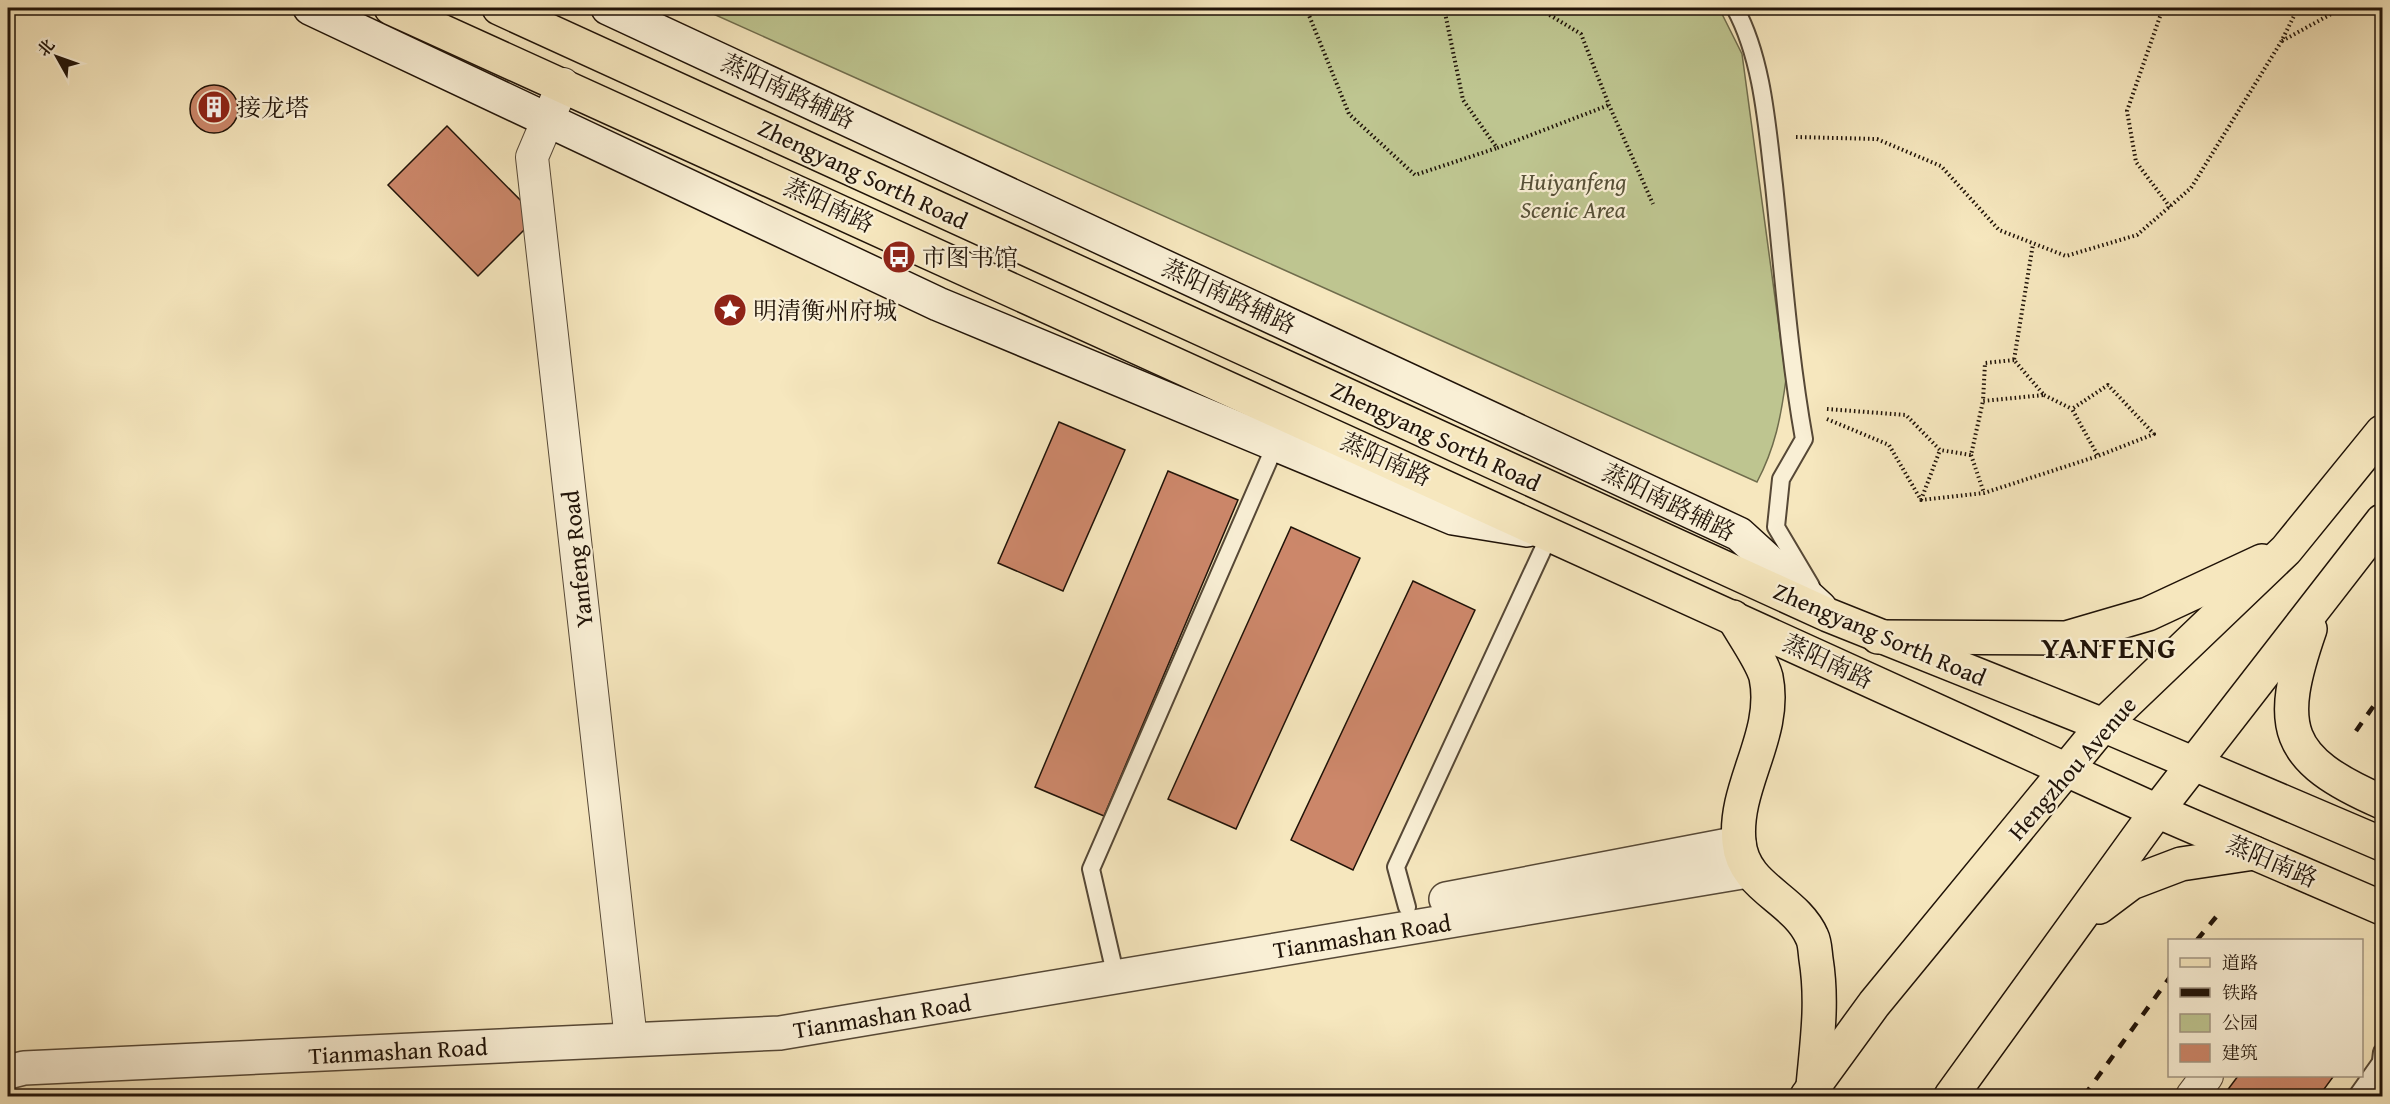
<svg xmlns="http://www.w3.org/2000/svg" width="2390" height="1104" viewBox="0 0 2390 1104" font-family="'Gentium Book Plus','Noto Serif SC',serif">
	<rect width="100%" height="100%" fill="#f6e7be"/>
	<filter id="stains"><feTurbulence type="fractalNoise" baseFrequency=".00333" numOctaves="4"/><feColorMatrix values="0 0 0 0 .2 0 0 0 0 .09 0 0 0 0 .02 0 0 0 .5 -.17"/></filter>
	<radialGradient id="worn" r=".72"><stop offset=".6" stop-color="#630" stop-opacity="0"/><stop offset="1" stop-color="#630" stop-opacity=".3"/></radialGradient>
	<path fill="#bec590" stroke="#6f6c4c" stroke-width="1.5" d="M700 8H1719L1742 54 1786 379C1781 417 1775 448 1757 482Z"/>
	<g fill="#cc876a" stroke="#201308" stroke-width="1.5">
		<circle cx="214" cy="109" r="24"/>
		<polygon points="447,126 537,217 478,276 388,185"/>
		<polygon points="1059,422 1125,450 1063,591 998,563"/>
		<polygon points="1168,471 1238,500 1104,816 1035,787"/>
		<polygon points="1291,527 1360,558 1236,829 1168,799"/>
		<polygon points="1413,581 1475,610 1353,870 1291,840"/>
		<polygon points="2238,1076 2330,1076 2333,1077 2319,1096 2223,1096"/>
	</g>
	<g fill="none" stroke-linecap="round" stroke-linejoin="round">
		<defs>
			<g id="service">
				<path d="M1735 8C1763 60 1767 127 1774 185 1783 270 1789 355 1804 439L1781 479 1776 527 1811 586"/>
				<polyline points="1407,907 1396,867 1550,534"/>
				<polyline points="1112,960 1091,869 1278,439"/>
				<polyline points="2357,1096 2379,1065"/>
				<polyline points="2377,1096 2382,1052"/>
			</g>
			<g id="minor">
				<polyline points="563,84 532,157 631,1040"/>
				<polyline points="2192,1096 2207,1076"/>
			</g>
			<g id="tertiary">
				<polyline points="1446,899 1739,843"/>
				<polyline points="8,1072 24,1068 780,1033 1748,871"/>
			</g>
			<g id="secondary">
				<polyline points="310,8 938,304 1453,518 1527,530"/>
				<polyline points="608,8 1739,534 1820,608"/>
			</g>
			<g id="primary">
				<polyline points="391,8 2157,811 2382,908"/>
				<polyline points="499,8 1828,615 2103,725 2382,844"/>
			</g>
			<g id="trunk">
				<path d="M1733 617C1742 633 1762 661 1766 677 1778 735 1733 786 1739 842 1743 888 1795 898 1812 937 1815 943 1815 952 1816 959 1823 1003 1817 1042 1813 1086"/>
				<path d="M2310 629C2276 727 2283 759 2382 802"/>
				<polyline points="1878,637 2066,638 2148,614 2262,561"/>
				<polyline points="2099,907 2131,883 2181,864 2254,853"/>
				<polyline points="1807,1096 1874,1004 2103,725 2286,550 2382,432"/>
				<polyline points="1951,1096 2157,811 2382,521"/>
			</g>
		</defs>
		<use href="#service" stroke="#564836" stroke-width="20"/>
		<use href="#minor" stroke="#564836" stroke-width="34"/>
		<use href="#tertiary" stroke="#564836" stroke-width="36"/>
		<use href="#secondary" stroke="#201308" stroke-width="36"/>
		<use href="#primary" stroke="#201308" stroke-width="36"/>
		<use href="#trunk" stroke="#201308" stroke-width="36"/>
		<g stroke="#201308" stroke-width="4" stroke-dasharray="1.5 3" stroke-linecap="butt">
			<polyline points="1306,8 1349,114 1415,175 1497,148"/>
			<polyline points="1444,8 1463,100 1497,148 1609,105"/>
			<polyline points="1538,8 1581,34 1609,105 1653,204"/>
			<polyline points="2163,8 2127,111 2136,162 2170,207"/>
			<polyline points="2282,41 2342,8"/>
			<polyline points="1796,137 1877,139 1941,166 1999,230 2066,256 2137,235 2191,188 2281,42 2298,8"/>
			<polyline points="2014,360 1985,363 1983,401 2044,395 2014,360 2033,244"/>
			<polyline points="2044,395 2072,409"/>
			<polyline points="1827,409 1906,415 1940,450 1971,455 1983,401"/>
			<polyline points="1827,419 1889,445 1921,500 1984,493 2098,456 2154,434 2108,385 2072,409 2098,456"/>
			<polyline points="1971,455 1984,493"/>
			<polyline points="1921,500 1940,450"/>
		</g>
		<use href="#service" stroke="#f9efd5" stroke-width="16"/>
		<use href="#minor" stroke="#f9efd5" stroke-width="32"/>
		<use href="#tertiary" stroke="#f9efd5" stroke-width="33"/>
		<use href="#secondary" stroke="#f9efd5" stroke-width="33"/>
		<use href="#primary" stroke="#f6e7be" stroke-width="33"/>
		<use href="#trunk" stroke="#f6e7be" stroke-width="33"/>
		<g stroke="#201308" stroke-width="4.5" stroke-dasharray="10 10" stroke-linecap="butt">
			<polyline points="2356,731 2382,694"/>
			<polyline points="2197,940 2216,917"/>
			<polyline points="2084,1096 2170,977"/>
		</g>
	</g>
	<defs>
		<symbol id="building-disc" viewBox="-11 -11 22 22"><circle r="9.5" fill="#8f2418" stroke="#f9efd5"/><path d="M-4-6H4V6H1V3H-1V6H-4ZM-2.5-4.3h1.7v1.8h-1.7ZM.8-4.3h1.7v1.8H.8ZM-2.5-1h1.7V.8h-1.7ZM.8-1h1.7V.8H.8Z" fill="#fff"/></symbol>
		<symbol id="bus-disc" viewBox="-11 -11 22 22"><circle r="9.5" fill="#8f2418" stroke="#f9efd5"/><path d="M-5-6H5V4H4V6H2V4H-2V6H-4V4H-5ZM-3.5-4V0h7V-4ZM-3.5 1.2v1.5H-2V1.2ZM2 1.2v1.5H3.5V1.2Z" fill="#fff"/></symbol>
		<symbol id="sight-disc" viewBox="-11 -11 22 22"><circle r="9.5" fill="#8f2418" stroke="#f9efd5"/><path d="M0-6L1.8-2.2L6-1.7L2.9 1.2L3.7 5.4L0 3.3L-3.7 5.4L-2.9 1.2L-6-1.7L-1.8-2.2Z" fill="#fff"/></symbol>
	</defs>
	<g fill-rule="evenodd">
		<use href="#building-disc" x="195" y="88" width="38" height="38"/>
		<use href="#bus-disc" x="880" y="238" width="38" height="38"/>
		<use href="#sight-disc" x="711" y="291" width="38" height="38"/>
	</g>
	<g text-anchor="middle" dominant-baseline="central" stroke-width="4.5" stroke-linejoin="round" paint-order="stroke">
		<g font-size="24" fill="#201308" stroke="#f9efd5">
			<text transform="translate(788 91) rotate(25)">蒸阳南路辅路</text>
			<text transform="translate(863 174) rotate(25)">Zhengyang Sorth Road</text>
			<text transform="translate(829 205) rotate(25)">蒸阳南路</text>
			<text transform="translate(1229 296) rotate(25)">蒸阳南路辅路</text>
			<text transform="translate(1436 436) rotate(25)">Zhengyang Sorth Road</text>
			<text transform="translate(1386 459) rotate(24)">蒸阳南路</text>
			<text transform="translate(1669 502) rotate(26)">蒸阳南路辅路</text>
			<text transform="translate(577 559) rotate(-96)">Yanfeng Road</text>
			<text transform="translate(1880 634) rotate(23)">Zhengyang Sorth Road</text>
			<text transform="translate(1828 661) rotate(25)">蒸阳南路</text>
			<text transform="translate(2072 768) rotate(-49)">Hengzhou Avenue</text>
			<text transform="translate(2272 861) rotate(23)">蒸阳南路</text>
			<text transform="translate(1362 936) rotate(-9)">Tianmashan Road</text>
			<text transform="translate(882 1016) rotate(-9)">Tianmashan Road</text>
			<text transform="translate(398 1051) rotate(-3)">Tianmashan Road</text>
		</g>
		<g font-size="24" fill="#201308" stroke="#f9efd5" text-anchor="start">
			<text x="237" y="107">接龙塔</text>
			<text x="922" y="257">市图书馆</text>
			<text x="753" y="310">明清衡州府城</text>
		</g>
		<g font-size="24" font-style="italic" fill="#575138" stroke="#f9efd5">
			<text x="1573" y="181">Huiyanfeng<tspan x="1573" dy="28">Scenic Area</tspan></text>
		</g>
		<g font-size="30" font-weight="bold" letter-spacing="1.5" fill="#201308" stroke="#f9efd5">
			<text x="2109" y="647">YANFENG</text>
		</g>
	</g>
	<rect width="2390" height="1104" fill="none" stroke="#f6e7be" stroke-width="30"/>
	<rect x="9" y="9" width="2372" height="1086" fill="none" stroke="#201308" stroke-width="3"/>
	<rect x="15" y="15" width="2360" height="1074" fill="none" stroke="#201308" stroke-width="1.5"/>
	<rect x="2168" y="939" width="195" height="138" fill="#f9efd5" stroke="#a29783" stroke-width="1.5"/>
	<rect x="2180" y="958" width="30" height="9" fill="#f6e7be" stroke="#a29783" stroke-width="1.5"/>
	<text x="2222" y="969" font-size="18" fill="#201308">道路</text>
	<rect x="2180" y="988" width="30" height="9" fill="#201308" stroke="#a29783" stroke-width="1.5"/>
	<text x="2222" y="999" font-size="18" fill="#201308">铁路</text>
	<rect x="2180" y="1014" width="30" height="18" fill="#bec590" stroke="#a29783" stroke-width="1.5"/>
	<text x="2222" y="1029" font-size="18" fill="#201308">公园</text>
	<rect x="2180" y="1044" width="30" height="18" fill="#cc876a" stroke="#a29783" stroke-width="1.5"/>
	<text x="2222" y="1059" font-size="18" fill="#201308">建筑</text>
	<g transform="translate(57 57) rotate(310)" stroke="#f9efd5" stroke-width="4.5" paint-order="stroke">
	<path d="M0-4.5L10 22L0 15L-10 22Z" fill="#201308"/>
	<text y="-9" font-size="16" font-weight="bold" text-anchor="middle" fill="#201308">北</text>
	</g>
	<rect width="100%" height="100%" filter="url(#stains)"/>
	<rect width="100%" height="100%" fill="url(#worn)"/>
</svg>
